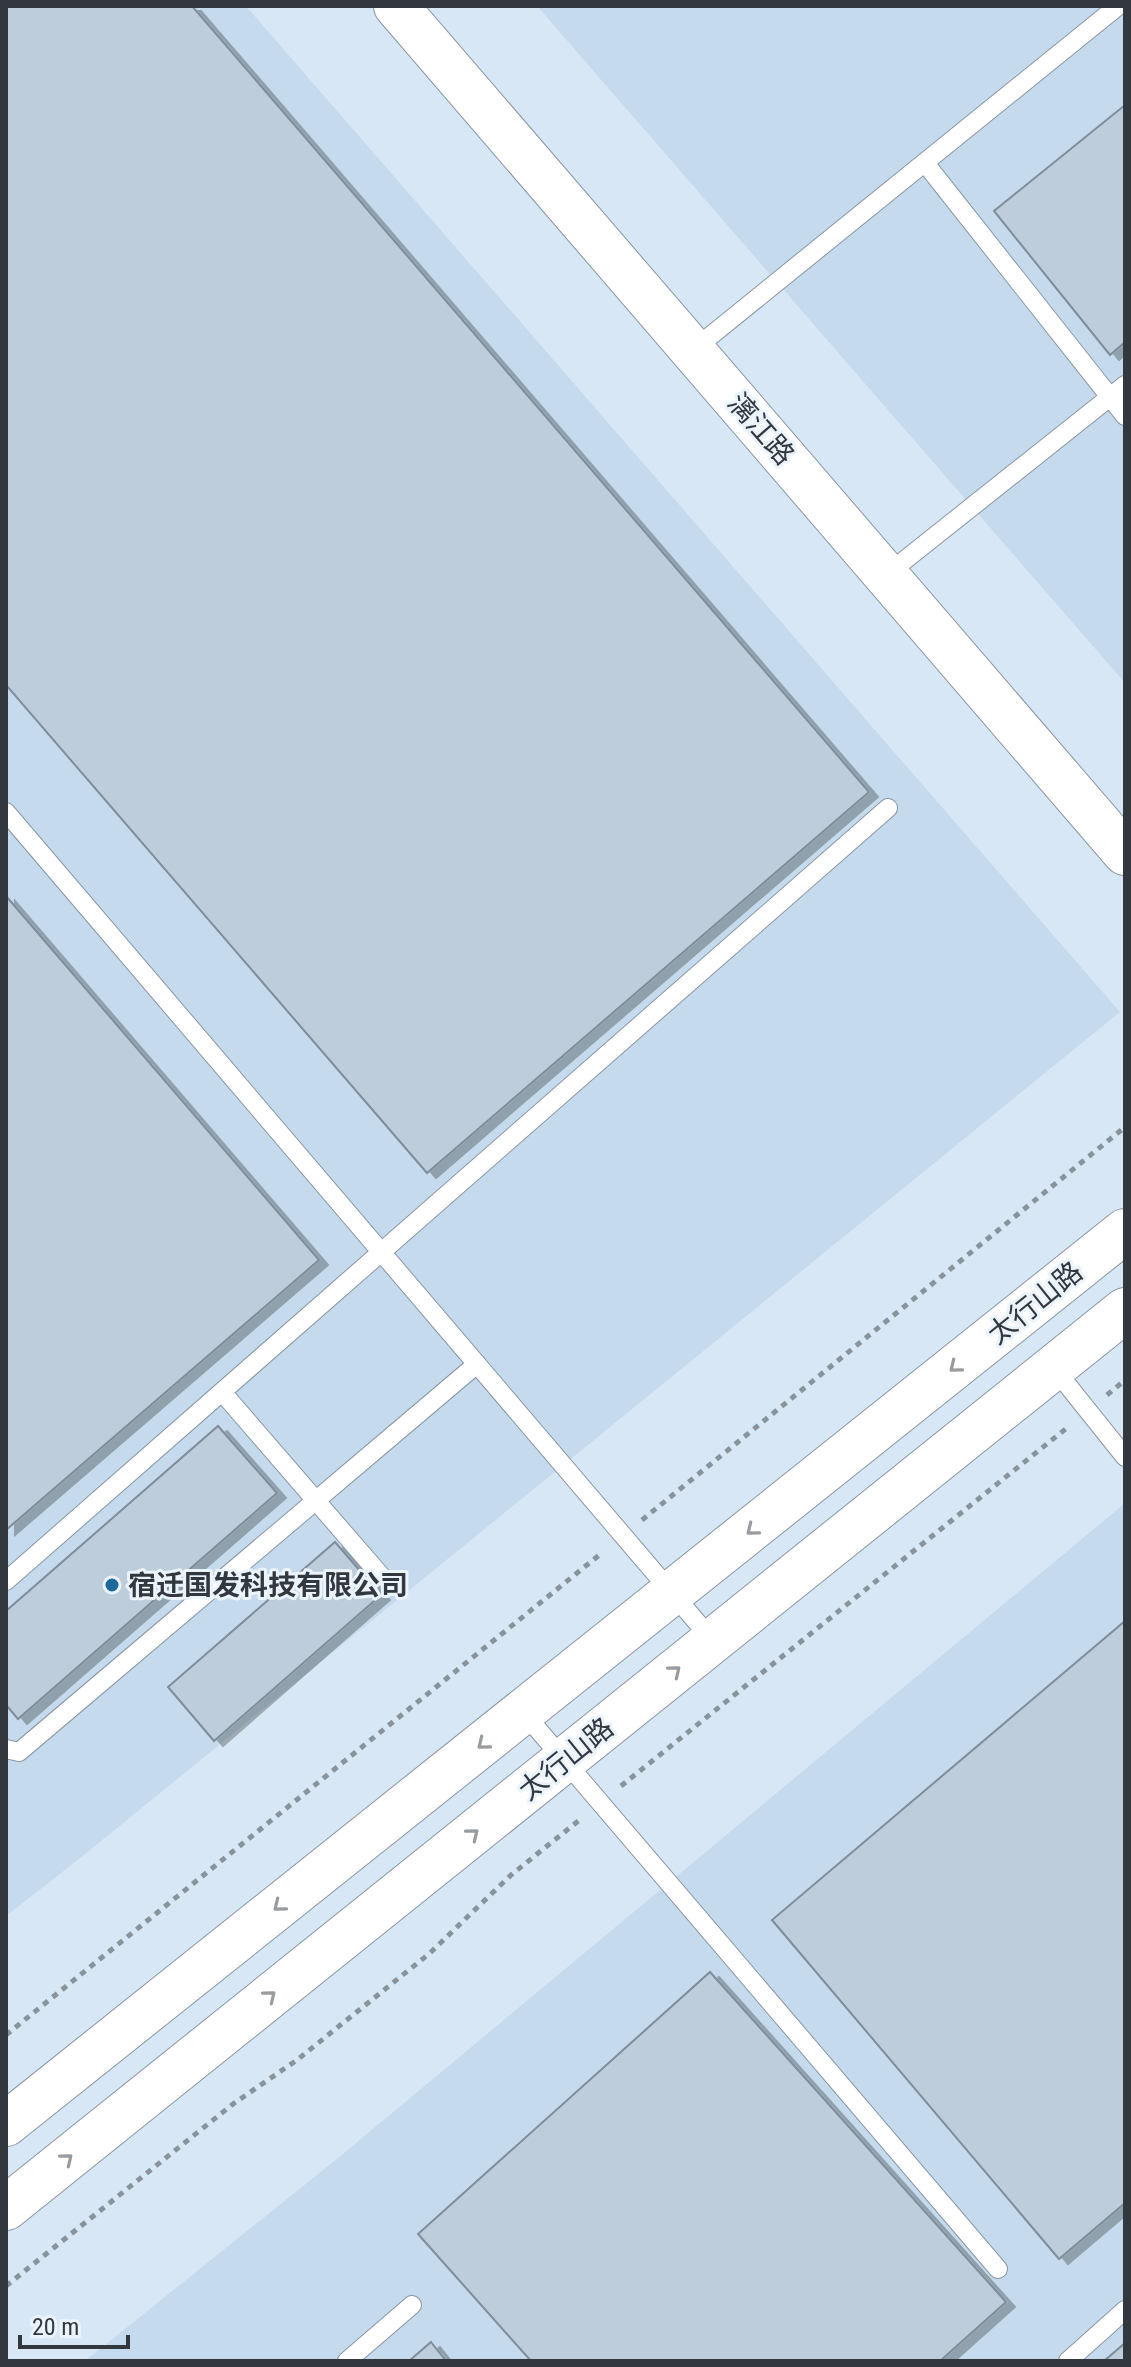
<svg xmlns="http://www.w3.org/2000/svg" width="1131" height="2367" viewBox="0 0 1131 2367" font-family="'Roboto Condensed','Noto Sans SC',sans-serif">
	<defs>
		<filter id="shadow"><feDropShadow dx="9" dy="5" stdDeviation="0" flood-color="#0004"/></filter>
	</defs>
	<rect width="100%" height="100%" fill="#d8e7f5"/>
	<g fill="#c5dbed">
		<polygon points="6,6 246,6 1120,1012 79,1859 6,1916"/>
		<polygon points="537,6 1125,6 1125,684 1125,683"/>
		<polygon points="1125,1503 1125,2361 85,2361 338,2158"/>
	</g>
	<g fill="#becddb" stroke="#7f8d9a" stroke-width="2" filter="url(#shadow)">
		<polygon points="6,6 192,6 869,792 427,1173 6,685"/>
		<polygon points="1125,105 1125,342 1110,355 994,211"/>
		<polygon points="6,896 319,1260 6,1530"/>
		<polygon points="218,1426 277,1493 18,1719 6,1705 6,1611"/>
		<polygon points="335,1542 381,1595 214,1741 168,1687"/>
		<polygon points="1125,1621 1125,2203 1059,2259 772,1920"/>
		<polygon points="710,1972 1006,2302 940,2361 531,2361 418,2234"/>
		<polygon points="431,2342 446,2361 409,2361"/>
		<polygon points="1125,2343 1125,2361 1104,2361"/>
	</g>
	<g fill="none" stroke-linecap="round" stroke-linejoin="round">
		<defs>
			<g id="service">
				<polyline points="925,163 1125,416"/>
				<polyline points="693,350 1118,6"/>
				<polyline points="886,575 1125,385"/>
				<polyline points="6,812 713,1641"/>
				<polyline points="1053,1367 1125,1457"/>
				<polyline points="222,1392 382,1577"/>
				<polyline points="6,1581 888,808"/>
				<polyline points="523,1712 998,2269"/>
				<polyline points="6,1749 19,1752 477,1364"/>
				<polyline points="347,2361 412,2305"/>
				<polyline points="1068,2361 1125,2310"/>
			</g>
			<g id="tertiary">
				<polyline points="396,6 1125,853"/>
				<polyline points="6,2124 1125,1231"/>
				<polyline points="6,2208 1125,1310"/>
			</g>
		</defs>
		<use href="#service" stroke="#8896a2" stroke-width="20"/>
		<use href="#tertiary" stroke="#8896a2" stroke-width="46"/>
		<g stroke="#89939e" stroke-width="5" stroke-dasharray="6 6" stroke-linecap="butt">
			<polyline points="1107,1395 1125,1380"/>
			<polyline points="642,1520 1125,1127"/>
			<polyline points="621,1786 1068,1427"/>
			<polyline points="6,2035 603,1552"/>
			<polyline points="6,2286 233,2104 297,2060 430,1953 511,1875 582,1818"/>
		</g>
		<use href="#service" stroke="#fff" stroke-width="18"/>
		<use href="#tertiary" stroke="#fff" stroke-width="44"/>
	</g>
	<defs><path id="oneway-chevron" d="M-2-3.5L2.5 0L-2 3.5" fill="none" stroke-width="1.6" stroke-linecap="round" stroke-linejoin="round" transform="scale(2)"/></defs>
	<g stroke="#989c9e">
		<use href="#oneway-chevron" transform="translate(955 1367) rotate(141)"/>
		<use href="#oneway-chevron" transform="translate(752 1530) rotate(141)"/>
		<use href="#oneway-chevron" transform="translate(675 1671) rotate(-39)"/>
		<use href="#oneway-chevron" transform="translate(483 1744) rotate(141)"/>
		<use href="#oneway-chevron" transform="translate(473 1834) rotate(-39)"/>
		<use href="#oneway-chevron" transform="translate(279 1906) rotate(141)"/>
		<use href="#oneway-chevron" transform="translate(270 1996) rotate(-39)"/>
		<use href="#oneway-chevron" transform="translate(67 2159) rotate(-39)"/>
	</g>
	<circle fill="#1f689c" stroke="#ebf4fc" stroke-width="3" cx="112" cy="1585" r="8"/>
	<g text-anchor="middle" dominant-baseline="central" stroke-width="6" stroke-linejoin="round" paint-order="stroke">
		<g font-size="28" fill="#32383e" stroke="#ebf4fc">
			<text transform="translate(761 429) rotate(49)">漓江路</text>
			<text transform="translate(1035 1303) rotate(-39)">太行山路</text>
			<text transform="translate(566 1759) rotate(-39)">太行山路</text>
		</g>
		<g font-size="28" font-weight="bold" fill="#32383e" stroke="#ebf4fc" text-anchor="start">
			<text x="128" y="1585">宿迁国发科技有限公司</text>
		</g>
	</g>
	<rect width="1131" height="2367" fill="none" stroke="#32383e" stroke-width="16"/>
	<path d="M20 2335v12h108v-12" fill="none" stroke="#32383e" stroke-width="4"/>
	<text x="32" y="2335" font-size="24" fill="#32383e" stroke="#ebf4fc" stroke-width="6" paint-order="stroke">20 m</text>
</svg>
